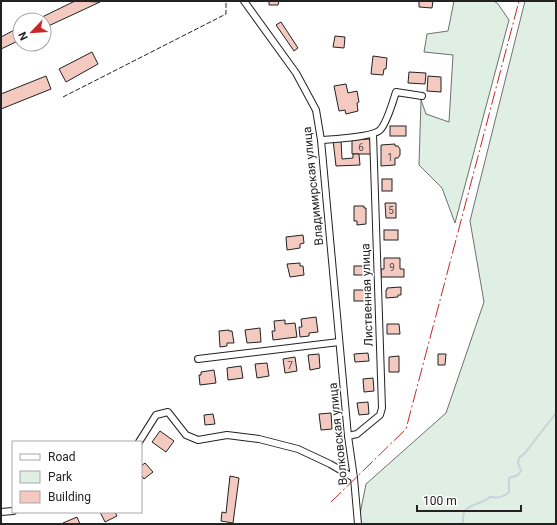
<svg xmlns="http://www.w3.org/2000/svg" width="557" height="525" viewBox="0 0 557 525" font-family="Roboto,sans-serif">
	<rect width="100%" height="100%" fill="#fff"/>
	<g fill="#e0efe3" stroke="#6f6f6f">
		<polygon points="454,1 494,1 498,4 509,20 455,223 442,188 419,165 421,100 426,114 449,122 453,55 424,52 427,34 448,31"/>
		<polygon points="525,1 556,1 556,524 358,524 366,484 446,413 484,302 470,221"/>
	</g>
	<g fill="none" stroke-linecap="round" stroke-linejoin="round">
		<path stroke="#c7d3dd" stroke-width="2" d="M461 524 463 522C461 502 479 507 490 497 498 498 503 498 509 492V478L518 475 521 471 518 463 519 458 525 453 556 413"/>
	</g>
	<g fill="#f3c9c0" stroke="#222">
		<polygon points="75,1 100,2 44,28 44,20 36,20"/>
		<polygon points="269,1 279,1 278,5 269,5"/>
		<polygon points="419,1 433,1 432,8 419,7"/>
		<polygon points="281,22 298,48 294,51 276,25"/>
		<polygon points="20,27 20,40 1,49 1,37"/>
		<polygon points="335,36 345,37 344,48 333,47"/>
		<polygon points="92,52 98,64 66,82 59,69"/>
		<polygon points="373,56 387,58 386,69 384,69 383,75 371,74"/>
		<polygon points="409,72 426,73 425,84 408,83"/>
		<polygon points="46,76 51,89 1,109 1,94"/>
		<polygon points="428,76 441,77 441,92 427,91"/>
		<polygon points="346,84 348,93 357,91 359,102 357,103 358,111 346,114 345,110 339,111 334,86"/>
		<rect x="390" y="126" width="16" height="10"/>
		<polygon points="370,139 371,154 352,154 352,140"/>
		<polygon points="333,140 341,140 342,159 353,158 353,154 359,154 360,165 336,166"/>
		<polygon points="395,144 395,146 398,146 400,149 400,155 398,158 395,158 395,165 381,166 381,145"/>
		<rect x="382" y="179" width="10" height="12"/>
		<polygon points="385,203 396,203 396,218 386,218"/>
		<polygon points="354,206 364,206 364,208 366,208 366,224 357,225 357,221 354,221"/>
		<rect x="384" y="230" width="14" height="10"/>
		<polygon points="303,235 304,243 300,244 300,248 287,250 286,237"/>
		<polygon points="384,258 400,258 400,269 404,269 404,277 381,277 381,269 384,269"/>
		<polygon points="300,263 300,266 303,266 304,275 290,277 287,264"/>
		<rect x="354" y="266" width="13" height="9"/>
		<polygon points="401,287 401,295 398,295 398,297 386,298 386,290 387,290 387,288"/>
		<rect x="354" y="290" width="14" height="11"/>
		<polygon points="316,317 318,332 309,333 309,336 300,337 299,327 302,327 301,319"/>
		<polygon points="285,320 285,324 295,323 297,337 273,340 272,331 275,331 274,321"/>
		<polygon points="387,324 399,324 400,334 387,334"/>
		<polygon points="260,328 261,342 247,343 245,330"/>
		<polygon points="229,330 229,331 232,331 234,343 227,343 227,346 220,347 219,331"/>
		<polygon points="368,353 369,361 355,362 354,354"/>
		<polygon points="319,354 320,368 310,370 308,355"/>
		<polygon points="438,354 446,354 445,365 438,365"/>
		<polygon points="399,356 399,372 389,372 389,357"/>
		<polygon points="295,357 297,371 285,373 283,359"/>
		<polygon points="267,363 269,376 257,378 255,364"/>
		<polygon points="241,366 243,378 228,380 227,368"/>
		<polygon points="214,370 216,383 200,385 199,375 201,375 201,372"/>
		<polygon points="373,378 374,391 364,392 363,379"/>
		<polygon points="368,402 369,414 359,415 357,403"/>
		<polygon points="331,413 332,429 321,430 319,414"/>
		<polygon points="213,414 215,424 205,425 204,415"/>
		<polygon points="160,431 174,441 166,452 152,442"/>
		<polygon points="145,463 153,472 144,479 141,475 141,466"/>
		<polygon points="230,476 239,478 233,523 221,521 222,512 226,513"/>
		<polygon points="100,512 115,512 117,516 105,522"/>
		<polygon points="77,517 80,524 64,524 63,523"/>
	</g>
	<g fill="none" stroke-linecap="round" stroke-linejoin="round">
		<defs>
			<g id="minor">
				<polyline points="244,1 296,73 316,110 321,140 348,436 354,478 358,524"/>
				<path d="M321 140C334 139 373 137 380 130 387 123 393 101 396 92L422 96"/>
				<polyline points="198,359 339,342"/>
				<polyline points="348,436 357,434 380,415 382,408 373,134"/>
				<polyline points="139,442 156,415 168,412 186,435 198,440 227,435 259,439 298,449 330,464 354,478"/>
				<polyline points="1,512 13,511"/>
			</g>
		</defs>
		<use href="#minor" stroke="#222" stroke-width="8"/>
		<use href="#minor" stroke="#fff" stroke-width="6"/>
		<polyline stroke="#222" stroke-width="1" stroke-dasharray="5 2" stroke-linecap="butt" points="63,97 226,14 226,1"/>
		<polyline stroke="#c62828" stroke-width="1" stroke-dasharray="14 3 2 3" stroke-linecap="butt" points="331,502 406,429 519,1"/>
	</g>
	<g text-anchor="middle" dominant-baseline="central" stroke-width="3" stroke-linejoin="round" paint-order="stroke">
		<g font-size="10" fill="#564c4a">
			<text x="361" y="147">6</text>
			<text x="390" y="157">1</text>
			<text x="391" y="210">5</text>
			<text x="392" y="267">9</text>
			<text x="290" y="365">7</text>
		</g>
		<g font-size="12" fill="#222" stroke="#fff">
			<text transform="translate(313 186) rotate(-96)">Владимирская улица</text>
			<text transform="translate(367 295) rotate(-92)">Лиственная улица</text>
			<text transform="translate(338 434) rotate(-96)">Волковская улица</text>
		</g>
	</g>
	<rect width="557" height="525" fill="none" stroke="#222222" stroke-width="4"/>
	<rect x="12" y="441" width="130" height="72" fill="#ffffff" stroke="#a7a7a7"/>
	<rect x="20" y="454" width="20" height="6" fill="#ffffff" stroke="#a7a7a7"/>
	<text x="48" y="461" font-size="12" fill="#222222">Road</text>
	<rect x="20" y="471" width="20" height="12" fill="#e0efe3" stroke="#a7a7a7"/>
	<text x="48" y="481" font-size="12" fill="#222222">Park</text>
	<rect x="20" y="491" width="20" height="12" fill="#f3c9c0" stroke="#a7a7a7"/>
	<text x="48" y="501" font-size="12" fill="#222222">Building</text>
	<g transform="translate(32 32) rotate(245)"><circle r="19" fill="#ffffff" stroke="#a7a7a7"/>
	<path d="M0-3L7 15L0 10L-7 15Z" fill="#c62828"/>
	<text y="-6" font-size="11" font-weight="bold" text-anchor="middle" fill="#222222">N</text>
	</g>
	<path d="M417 505v6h104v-6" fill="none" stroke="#222222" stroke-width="2"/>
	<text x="423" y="505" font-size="12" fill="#222222" stroke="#ffffff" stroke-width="3" paint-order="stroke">100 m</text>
</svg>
